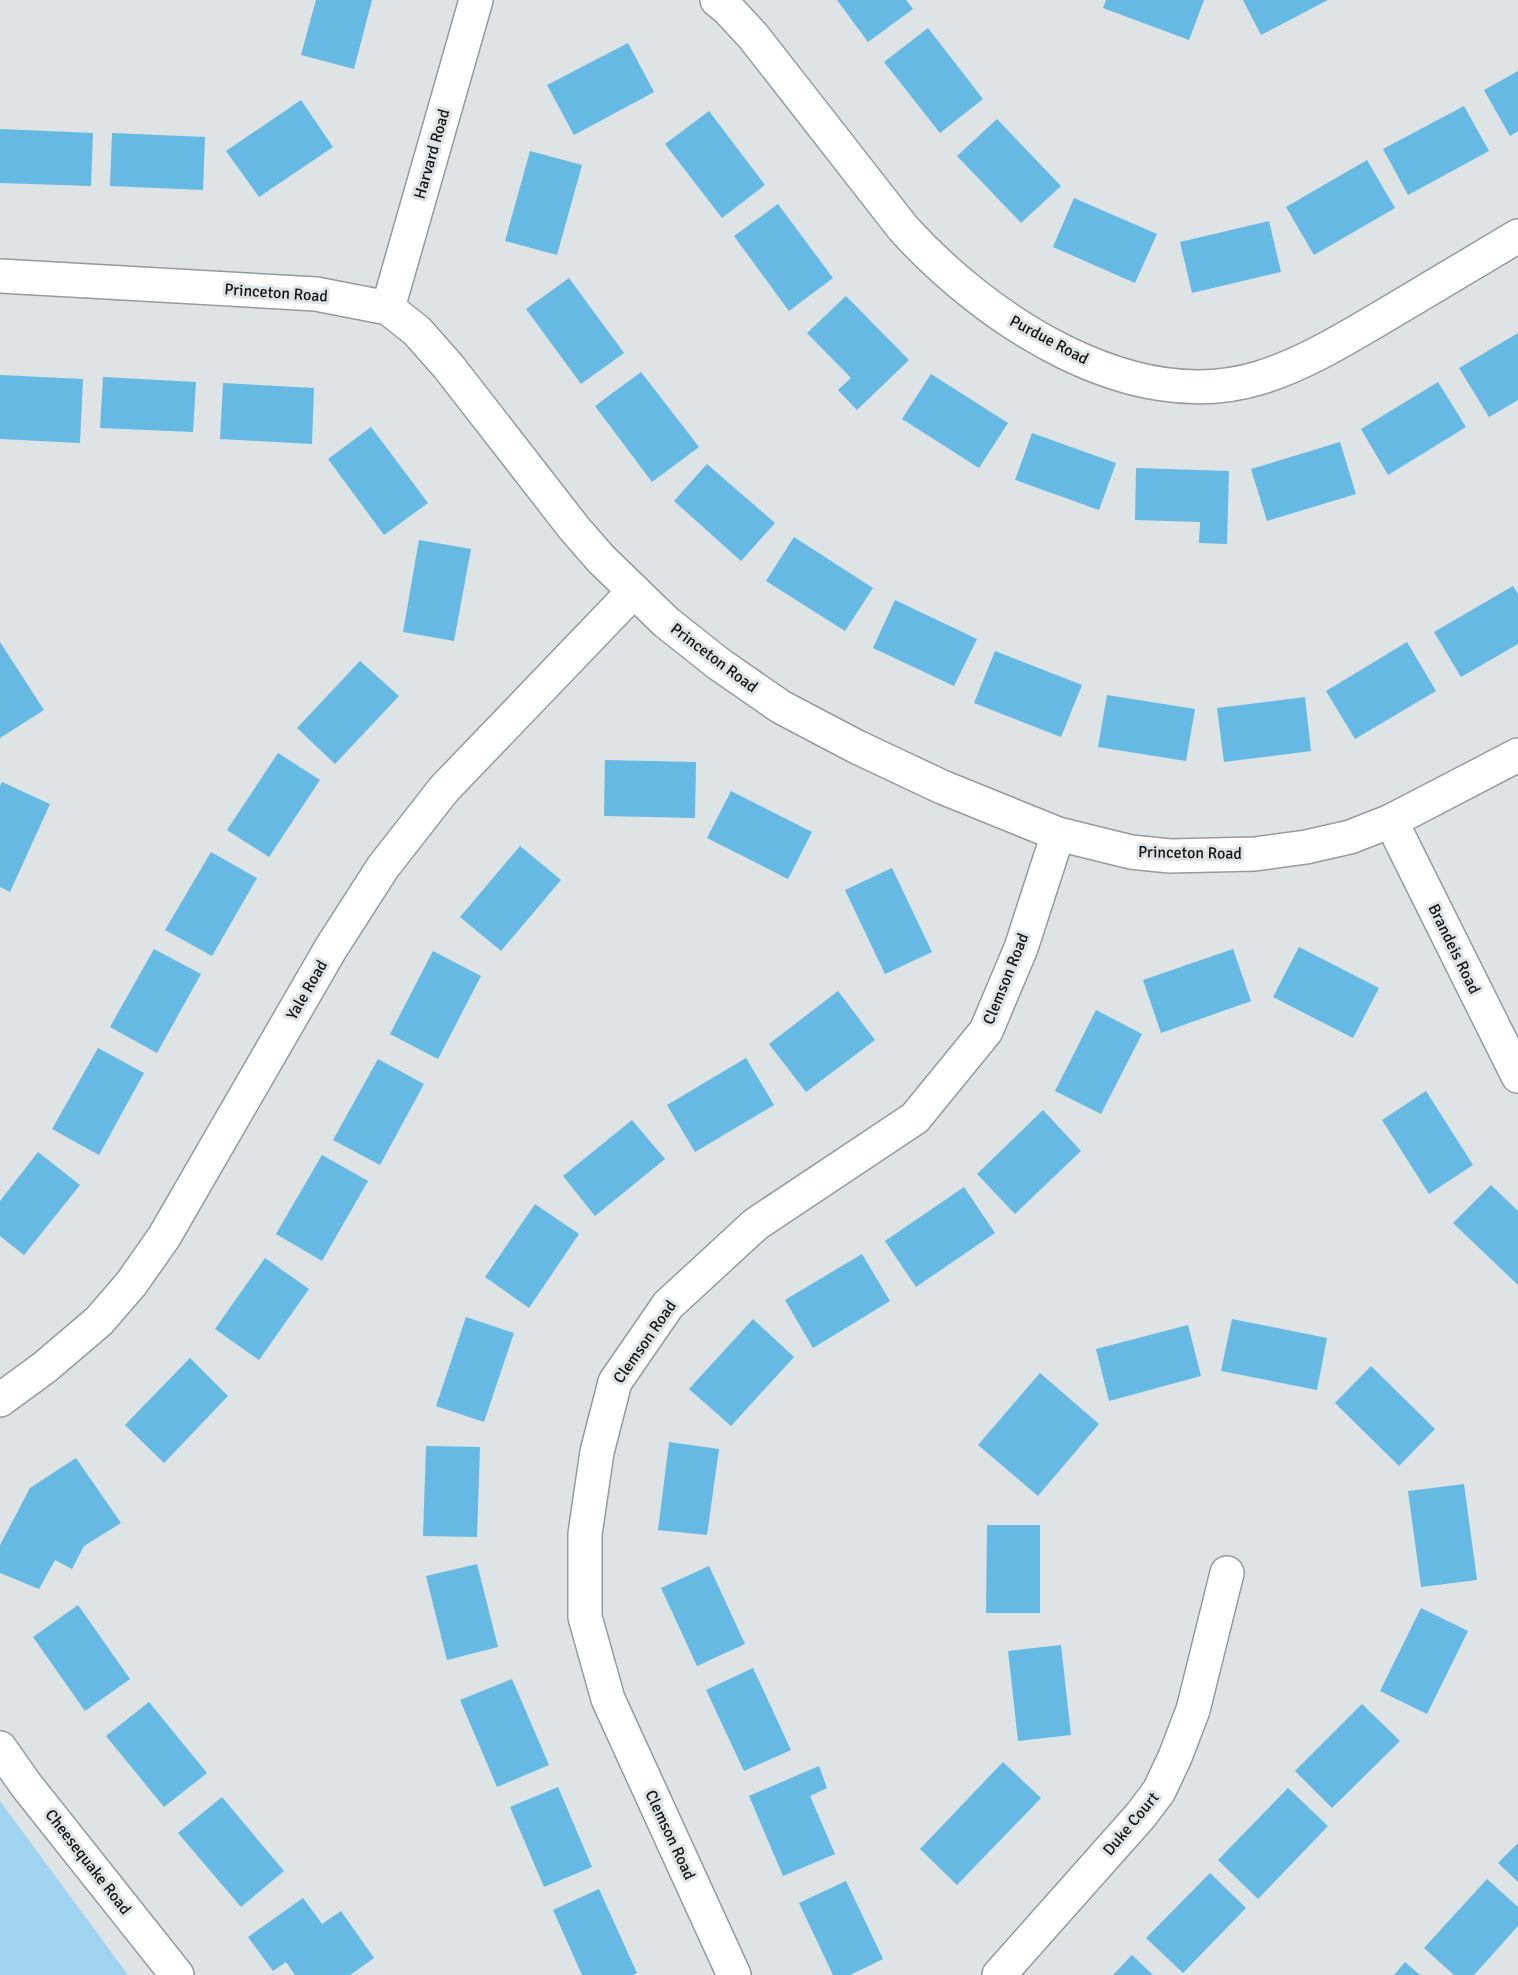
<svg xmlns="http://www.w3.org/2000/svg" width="1518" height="1975" viewBox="0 0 1518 1975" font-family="Signika,sans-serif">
	<rect width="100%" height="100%" fill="#dee3e6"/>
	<polygon fill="#a0d3ef" points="0,1801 128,1975 0,1975"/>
	<g fill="#66b9e2">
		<polygon points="316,0 372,0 354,69 301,55"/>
		<polygon points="837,0 906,0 913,9 868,42"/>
		<polygon points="1106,0 1204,0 1189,40 1103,8"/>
		<polygon points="1243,0 1328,0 1261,35"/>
		<polygon points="928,28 983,99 940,133 884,62"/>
		<polygon points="628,43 654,92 574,135 547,85"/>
		<polygon points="1518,71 1518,131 1510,136 1484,90"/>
		<polygon points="301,100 333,147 259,197 226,151"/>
		<polygon points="1464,106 1489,151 1408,195 1383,149"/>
		<polygon points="709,111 765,185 722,218 665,144"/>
		<polygon points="997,119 1061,186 1021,223 957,156"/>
		<polygon points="0,129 93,133 91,186 0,183"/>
		<polygon points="112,133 205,137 203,190 110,186"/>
		<polygon points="530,151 582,165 557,255 505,241"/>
		<polygon points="1367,160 1395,208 1314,255 1286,207"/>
		<polygon points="1074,198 1157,234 1135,283 1053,247"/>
		<polygon points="778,204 833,278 789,311 734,236"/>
		<polygon points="1269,221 1281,272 1192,293 1180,242"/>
		<polygon points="569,278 624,353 581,384 526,309"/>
		<polygon points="846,296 909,360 857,410 838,390 851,378 807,333"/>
		<polygon points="1518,333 1518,400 1489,417 1459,368"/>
		<polygon points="641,372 699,447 652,482 595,406"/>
		<polygon points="931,374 1008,423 979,468 902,419"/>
		<polygon points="0,375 83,379 80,443 0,439"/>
		<polygon points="103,377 196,382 193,432 100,428"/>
		<polygon points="1438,382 1466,427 1388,475 1361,429"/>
		<polygon points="223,383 314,388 312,444 220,439"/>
		<polygon points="371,427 428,503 384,535 328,459"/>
		<polygon points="1032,433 1116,463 1099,510 1015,480"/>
		<polygon points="1340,442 1356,494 1267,521 1251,469"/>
		<polygon points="707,464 775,523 741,561 674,501"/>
		<polygon points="1136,468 1229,471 1227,544 1199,543 1200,522 1135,520"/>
		<polygon points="794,537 873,588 845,631 766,581"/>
		<polygon points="419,540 471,549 454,641 403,632"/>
		<polygon points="1513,586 1518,594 1518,644 1461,677 1434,632"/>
		<polygon points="895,600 977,639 954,686 873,648"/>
		<polygon points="0,642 44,710 0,738"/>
		<polygon points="1407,642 1436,691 1355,739 1326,691"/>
		<polygon points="995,651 1082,685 1061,737 974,703"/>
		<polygon points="360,661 399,696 335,764 297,728"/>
		<polygon points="1107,695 1195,709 1186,761 1098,747"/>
		<polygon points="1305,697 1311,751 1224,762 1217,708"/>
		<polygon points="278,753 320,780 269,857 227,830"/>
		<polygon points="605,760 696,762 695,818 604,816"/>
		<polygon points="2,782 50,804 10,892 0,887 0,786"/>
		<polygon points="731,791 812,832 788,879 707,838"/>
		<polygon points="520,846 561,880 501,951 460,917"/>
		<polygon points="211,852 257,878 212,956 165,930"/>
		<polygon points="892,868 932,952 885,974 845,890"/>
		<polygon points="1299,947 1379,988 1353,1038 1273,997"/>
		<polygon points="154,949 201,974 157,1053 110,1027"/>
		<polygon points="1233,949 1251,1001 1161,1033 1143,980"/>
		<polygon points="433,951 481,976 438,1059 390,1034"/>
		<polygon points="838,991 875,1040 806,1092 769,1044"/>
		<polygon points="1096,1010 1142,1034 1101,1114 1055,1091"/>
		<polygon points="98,1048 144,1073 99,1155 52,1129"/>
		<polygon points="746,1058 774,1105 695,1152 667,1105"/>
		<polygon points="378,1059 424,1084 380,1165 333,1140"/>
		<polygon points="1426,1091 1473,1165 1429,1194 1382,1120"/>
		<polygon points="1043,1110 1081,1151 1015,1214 977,1174"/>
		<polygon points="632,1120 665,1159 595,1216 563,1176"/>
		<polygon points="38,1152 80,1185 24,1255 0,1236 0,1201"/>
		<polygon points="322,1155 368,1181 322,1261 276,1234"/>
		<polygon points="1491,1185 1518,1211 1518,1285 1453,1223"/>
		<polygon points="964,1187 995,1233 916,1287 885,1241"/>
		<polygon points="535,1204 579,1234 529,1308 485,1277"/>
		<polygon points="862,1254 890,1301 813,1348 785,1300"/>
		<polygon points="265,1258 309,1289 259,1360 215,1329"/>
		<polygon points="466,1317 514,1333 484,1422 436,1406"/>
		<polygon points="753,1319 794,1357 731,1426 689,1389"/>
		<polygon points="1232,1319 1327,1338 1317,1390 1221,1371"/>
		<polygon points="1188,1325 1201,1376 1109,1401 1096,1349"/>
		<polygon points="190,1358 228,1396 164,1463 125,1425"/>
		<polygon points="1371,1366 1435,1429 1399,1466 1335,1403"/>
		<polygon points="1040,1373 1099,1424 1038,1496 978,1445"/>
		<polygon points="669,1442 719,1449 707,1535 658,1530"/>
		<polygon points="426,1446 480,1447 477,1537 423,1536"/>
		<polygon points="76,1458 121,1523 84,1546 72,1569 55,1560 39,1589 0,1573 0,1545 30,1488"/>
		<polygon points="1464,1484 1477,1580 1421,1587 1408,1491"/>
		<polygon points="987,1525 1040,1525 1040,1613 986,1613"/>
		<polygon points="477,1564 498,1647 447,1660 426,1576"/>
		<polygon points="709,1566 745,1644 697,1666 661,1588"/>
		<polygon points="78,1605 130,1679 85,1711 33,1637"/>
		<polygon points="1421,1608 1468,1631 1427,1714 1380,1691"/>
		<polygon points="1061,1645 1071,1735 1018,1741 1008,1651"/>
		<polygon points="753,1668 791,1750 744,1771 706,1690"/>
		<polygon points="512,1679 549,1765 497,1787 460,1700"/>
		<polygon points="149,1702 207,1773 164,1807 106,1736"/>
		<polygon points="1362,1704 1400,1741 1332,1808 1295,1771"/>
		<polygon points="1003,1762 1041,1798 957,1885 920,1849"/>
		<polygon points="819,1766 827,1788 810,1796 835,1854 783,1876 749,1796"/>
		<polygon points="558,1787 592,1867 544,1887 510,1807"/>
		<polygon points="1288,1788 1328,1826 1258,1899 1218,1860"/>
		<polygon points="222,1797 284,1871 241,1907 178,1833"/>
		<polygon points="1518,1843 1518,1882 1498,1863"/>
		<polygon points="1210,1873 1246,1908 1183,1973 1146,1938"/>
		<polygon points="1487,1879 1518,1907 1518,1926 1474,1975 1454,1975 1424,1948"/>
		<polygon points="846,1881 883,1959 850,1975 833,1975 799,1903"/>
		<polygon points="599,1889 637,1973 633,1975 582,1975 553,1910"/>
		<polygon points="303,1898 322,1924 341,1911 374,1958 350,1975 295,1975 286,1962 273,1971 248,1937"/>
		<polygon points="1132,1955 1153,1975 1113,1975"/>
		<polygon points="1405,1962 1420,1975 1394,1975"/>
	</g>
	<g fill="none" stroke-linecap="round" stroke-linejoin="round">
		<defs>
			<g id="minor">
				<path d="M717 0 728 9 753 36 903 228C985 319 1131 417 1259 378 1305 364 1348 337 1389 313 1432 287 1475 262 1518 236"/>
				<polyline points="0,276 316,294 388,308 417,331 448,366 574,528 601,559 666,622 719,664 781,707 857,747 942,787 1058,834 1131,852 1170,856 1255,854 1306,847 1350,837 1391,821 1518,755"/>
				<polyline points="388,308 476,0"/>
				<polyline points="1391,821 1518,1076"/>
				<polyline points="0,1400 45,1367 99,1321 131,1284 164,1237 331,948 383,867 444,789 634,591"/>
				<polyline points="0,1748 26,1785 177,1975"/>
				<polyline points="734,1975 608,1699 585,1617 585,1534 597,1452 615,1382 668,1305 756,1224 915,1118 986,1031 1021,948 1058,834"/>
				<polyline points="999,1975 1141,1815 1159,1791 1175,1757 1193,1710 1227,1573"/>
			</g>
		</defs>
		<use href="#minor" stroke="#959a9d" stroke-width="36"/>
		<use href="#minor" stroke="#fff" stroke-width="33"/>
	</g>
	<g text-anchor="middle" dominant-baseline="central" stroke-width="6" stroke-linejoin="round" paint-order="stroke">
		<g font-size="16" fill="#121415" stroke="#dee3e6">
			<text transform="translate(432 154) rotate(-74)">Harvard Road</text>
			<text transform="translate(276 293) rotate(4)">Princeton Road</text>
			<text transform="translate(1049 340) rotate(28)">Purdue Road</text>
			<text transform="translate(714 658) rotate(37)">Princeton Road</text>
			<text transform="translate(1190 853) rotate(1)">Princeton Road</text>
			<text transform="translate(1454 949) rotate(64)">Brandeis Road</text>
			<text transform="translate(1006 979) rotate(-68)">Clemson Road</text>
			<text transform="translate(307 990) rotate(-60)">Yale Road</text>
			<text transform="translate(645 1342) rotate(-55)">Clemson Road</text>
			<text transform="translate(1131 1824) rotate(-50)">Duke Court</text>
			<text transform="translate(670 1835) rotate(65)">Clemson Road</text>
			<text transform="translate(88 1862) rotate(52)">Cheesequake Road</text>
		</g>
	</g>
</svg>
